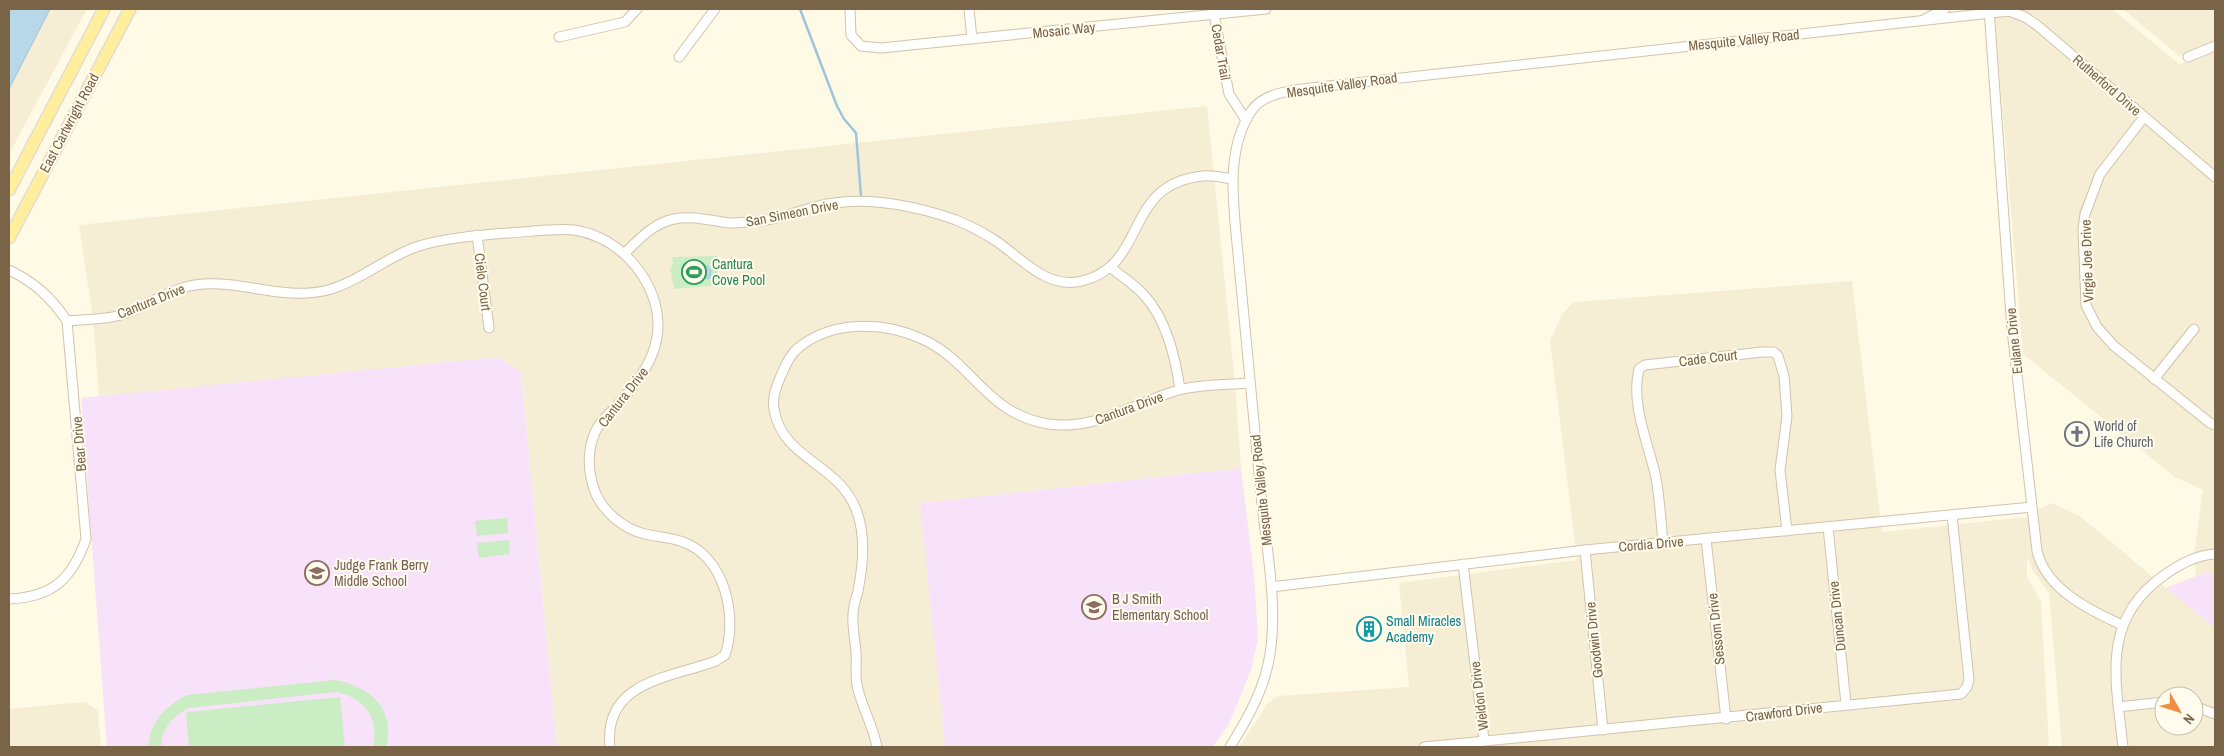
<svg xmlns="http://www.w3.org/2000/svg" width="2224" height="756" viewBox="0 0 2224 756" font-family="'Archivo Narrow',sans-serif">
	<rect width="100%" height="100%" fill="#fefae6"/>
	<g fill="#f6eed4" fill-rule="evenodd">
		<polygon points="9,9 87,9 9,154"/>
		<path d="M1994 9H2112L2179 64 2211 53 2205 47 2179 56 2123 9H2215V747H2062L2049 593 2033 571 2027 557V577L2041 601 2049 747H1239L1268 703 1278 696 1409 687 1399 583 1577 560 1550 340 1563 313 1574 302 1852 281 1882 532 2027 517 2051 503 2080 516 2166 588 2196 576 2194 553 2203 490 2175 477 2023 354ZM2164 696H2194V726H2164Z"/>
		<polygon points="1207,106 1235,384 1241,468 921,503 945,747 557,747 521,372 498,357 99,397 93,319 79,225"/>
		<polygon points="85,702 98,711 101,747 9,747 9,709"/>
	</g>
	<g fill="#f7e2fa">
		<polygon points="498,357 521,372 557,747 107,747 81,398"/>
		<polygon points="1241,468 1254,575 1258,639 1251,670 1229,724 1213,747 945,747 920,503"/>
		<polygon points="2215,572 2215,628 2166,588 2205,573"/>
	</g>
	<g fill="#cbedc3">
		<polygon points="717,256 717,285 675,289 671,277 672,272 669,271 673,264 672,257"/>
		<polygon points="507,518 508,533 477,536 475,521"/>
		<polygon points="509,540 510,554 479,558 477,543"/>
		<path d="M335 680C370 686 396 709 386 747H373C380 718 364 698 336 692L188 708C172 717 162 728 161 747H148C151 721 164 707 187 695Z"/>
		<polygon points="340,697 345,747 189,747 186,712"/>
	</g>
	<g fill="#b8d8e9" stroke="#9ec5dc">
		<polygon points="9,9 50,9 9,89"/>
		<path d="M707 266 711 270 710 278C701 279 695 280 689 274L692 267Z"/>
	</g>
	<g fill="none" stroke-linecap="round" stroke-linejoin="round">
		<polyline stroke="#9ec5dc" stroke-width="2.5" points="800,9 837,106 844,119 856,133 861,196"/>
		<defs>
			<g id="minor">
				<polyline points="850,9 851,35 861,46 881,48 1266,9"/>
				<polyline points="969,9 972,39"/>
				<polyline points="1213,9 1229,94 1246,120"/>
				<path d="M1989 9 2012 330 2037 551C2046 589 2089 610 2122 625"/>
				<polyline points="1925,19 1945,9"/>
				<polyline points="559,37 625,22 637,9"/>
				<polyline points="679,57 715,9"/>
				<polyline points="2188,57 2215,46"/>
				<polyline points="2144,117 2100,174 2085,214 2083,229 2086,305 2097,327 2114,346 2210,423 2215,425"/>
				<polyline points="477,235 489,328"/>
				<path d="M625 253C639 239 654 223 674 219 692 215 712 221 730 223 739 223 748 222 757 221 783 220 808 206 834 203 872 197 920 207 956 220 968 225 982 232 993 239 1020 256 1045 290 1082 281 1149 265 1122 184 1203 176 1213 175 1224 178 1233 179"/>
				<path d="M1110 267C1121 276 1135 285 1144 295 1167 320 1175 357 1180 389"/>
				<path d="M9 270C34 282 51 297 67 321L86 539C72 579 53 597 9 599"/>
				<path d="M67 321C85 319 104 320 121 315 150 306 171 286 203 284 246 281 283 301 328 290 360 281 385 258 416 247 442 238 481 235 508 233 529 232 553 228 574 230 613 236 644 266 655 303 666 342 646 373 621 401 614 409 605 417 599 425 587 444 587 468 594 489 601 510 623 529 645 534 657 537 671 537 683 542 725 557 738 617 725 655L716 661C670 678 603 681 610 747"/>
				<polyline points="2154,379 2194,329"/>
				<polyline points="1828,527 1846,704"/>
				<polyline points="1706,539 1726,719"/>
				<path d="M1663 544C1661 522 1660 500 1656 478 1649 445 1630 404 1639 369L1645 365 1762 352H1774L1778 356 1784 376 1787 416 1780 470 1787 531"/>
				<polyline points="1585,550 1603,730"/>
				<polyline points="1463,564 1484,740"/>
				<polyline points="1271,587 1585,550 2032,507"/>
				<polyline points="2194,706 2215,714"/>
				<polyline points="2118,707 2164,702"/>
				<path d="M877 747C873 725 861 706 857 685 855 674 857 662 856 652 855 639 852 627 853 614 853 606 856 599 858 591 863 566 866 537 857 512 840 463 782 460 774 409 772 399 776 387 780 378 784 368 789 356 797 349 831 320 883 321 922 339 972 361 986 414 1048 424 1096 431 1135 402 1179 390 1201 384 1227 385 1249 383"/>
				<path d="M1230 747C1248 718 1265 688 1270 654 1278 602 1266 547 1261 495 1253 415 1245 335 1238 254 1234 208 1224 151 1252 110 1265 91 1298 90 1319 87L2009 11 2025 17 2038 26 2215 177"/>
				<polyline points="1424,747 1961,694 1967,687 1969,680 1952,515"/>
				<path d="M2123 747C2116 681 2100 621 2163 576 2178 565 2196 555 2215 554"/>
			</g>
			<g id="major">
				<polyline points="9,190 104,9"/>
				<polyline points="9,238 130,9"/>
			</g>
		</defs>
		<use href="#minor" stroke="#d1c3aa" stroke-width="11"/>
		<use href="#major" stroke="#e2ddd7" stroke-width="14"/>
		<use href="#minor" stroke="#fff" stroke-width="9"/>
		<use href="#major" stroke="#ffef9c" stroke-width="11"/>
	</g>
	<defs>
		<symbol id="stadium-ring" viewBox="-11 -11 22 22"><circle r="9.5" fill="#fffcee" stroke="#2e9e5b" stroke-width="1.5"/><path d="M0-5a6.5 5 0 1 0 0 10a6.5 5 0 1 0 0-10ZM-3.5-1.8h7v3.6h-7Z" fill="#2e9e5b"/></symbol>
		<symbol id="church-ring" viewBox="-11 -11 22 22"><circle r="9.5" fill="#fffcee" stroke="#6b7280" stroke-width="1.5"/><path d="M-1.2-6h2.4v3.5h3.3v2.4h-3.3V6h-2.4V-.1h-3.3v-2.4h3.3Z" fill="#6b7280"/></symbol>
		<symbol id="school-ring" viewBox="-11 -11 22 22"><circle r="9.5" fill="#fffcee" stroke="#8d6e63" stroke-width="1.5"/><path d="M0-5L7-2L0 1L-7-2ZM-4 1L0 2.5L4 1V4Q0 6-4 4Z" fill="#8d6e63"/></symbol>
		<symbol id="building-ring" viewBox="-11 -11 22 22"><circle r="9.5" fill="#fffcee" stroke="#0f9aa8" stroke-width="1.5"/><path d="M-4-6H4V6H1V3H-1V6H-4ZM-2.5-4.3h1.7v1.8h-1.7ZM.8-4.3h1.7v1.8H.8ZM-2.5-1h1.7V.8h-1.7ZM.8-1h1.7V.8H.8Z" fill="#0f9aa8"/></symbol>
	</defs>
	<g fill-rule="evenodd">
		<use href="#stadium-ring" x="680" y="258" width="28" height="28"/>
		<use href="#church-ring" x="2063" y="420" width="28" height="28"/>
		<use href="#school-ring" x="303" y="559" width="28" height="28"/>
		<use href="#school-ring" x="1080" y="593" width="28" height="28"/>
		<use href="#building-ring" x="1355" y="615" width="28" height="28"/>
	</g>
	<g text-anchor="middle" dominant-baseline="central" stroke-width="4" stroke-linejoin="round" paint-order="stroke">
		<g font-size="14" fill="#7a6448" stroke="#fffcee">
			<text transform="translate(1064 30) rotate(-6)">Mosaic Way</text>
			<text transform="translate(1744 40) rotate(-6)">Mesquite Valley Road</text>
			<text transform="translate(1221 52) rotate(80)">Cedar Trail</text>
			<text transform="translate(1342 85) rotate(-8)">Mesquite Valley Road</text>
			<text transform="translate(2107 85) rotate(41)">Rutherford Drive</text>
			<text transform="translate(69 123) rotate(-62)">East Cartwright Road</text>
			<text transform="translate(792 213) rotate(-11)">San Simeon Drive</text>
			<text transform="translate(2087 261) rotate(-92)">Virgie Joe Drive</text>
			<text transform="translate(483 282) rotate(83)">Cielo Court</text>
			<text transform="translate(151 301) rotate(-22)">Cantura Drive</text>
			<text transform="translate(2014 341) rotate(-96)">Eulane Drive</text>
			<text transform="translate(1708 358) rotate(-7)">Cade Court</text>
			<text transform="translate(623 397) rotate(-52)">Cantura Drive</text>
			<text transform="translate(1129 408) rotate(-20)">Cantura Drive</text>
			<text transform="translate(79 444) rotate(-95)">Bear Drive</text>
			<text transform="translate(1261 490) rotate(-96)">Mesquite Valley Road</text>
			<text transform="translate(1651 544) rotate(-5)">Cordia Drive</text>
			<text transform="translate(1837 616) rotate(-96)">Duncan Drive</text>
			<text transform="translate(1716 629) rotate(-96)">Sessom Drive</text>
			<text transform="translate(1594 640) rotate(-96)">Goodwin Drive</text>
			<text transform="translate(1479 696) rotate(-97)">Weldon Drive</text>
			<text transform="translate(1784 712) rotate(-7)">Crawford Drive</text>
		</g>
		<g font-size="14" fill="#27864d" stroke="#fffcee" text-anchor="start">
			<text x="712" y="264">Cantura<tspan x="712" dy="16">Cove Pool</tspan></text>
		</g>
		<g font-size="14" fill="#5b616d" stroke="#fffcee" text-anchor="start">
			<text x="2094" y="426">World of<tspan x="2094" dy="16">Life Church</tspan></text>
		</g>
		<g font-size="14" fill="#785e54" stroke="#fffcee" text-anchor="start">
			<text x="334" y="565">Judge Frank Berry<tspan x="334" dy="16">Middle School</tspan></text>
			<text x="1112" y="599">B J Smith<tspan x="1112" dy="16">Elementary School</tspan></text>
		</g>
		<g font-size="14" fill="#0d838f" stroke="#fffcee" text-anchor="start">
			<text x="1386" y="621">Small Miracles<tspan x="1386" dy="16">Academy</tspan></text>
		</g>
	</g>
	<rect width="2224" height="756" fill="none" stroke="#7a6448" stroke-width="20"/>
	<g transform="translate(2179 711) rotate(129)"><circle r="24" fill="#fffcee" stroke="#cabfac"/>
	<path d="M0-4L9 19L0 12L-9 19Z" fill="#f08e43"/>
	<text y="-8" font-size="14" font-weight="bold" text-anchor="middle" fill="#7a6448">N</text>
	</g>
</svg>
